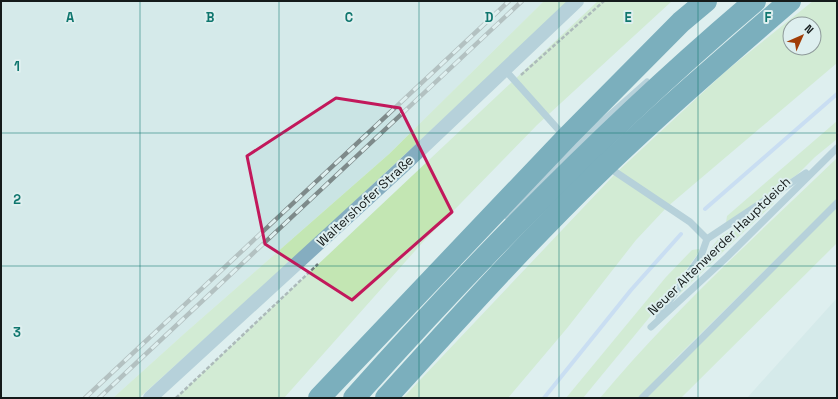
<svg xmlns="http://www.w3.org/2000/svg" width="838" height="399" viewBox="0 0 838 399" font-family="'Space Grotesk',sans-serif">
	<rect width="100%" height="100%" fill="#deefef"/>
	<g fill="#cae4e4">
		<polygon points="1,1 544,1 389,154 185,333 113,398 1,398"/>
		<polygon points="837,298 837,398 747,398"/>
	</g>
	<g fill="#c3e6b3" fill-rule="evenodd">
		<polygon points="544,1 569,1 294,258 139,398 113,398 185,333 389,154"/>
		<polygon points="598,1 672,1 537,125 422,243 284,398 176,398"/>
		<path d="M813 1H837V63L667 207 636 240 568 327 508 398H403L616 173 726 71ZM790 24H814V48H790Z"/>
		<polygon points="837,121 837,139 815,157 798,174 726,223 727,216"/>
		<path d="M837 158V199L672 362 639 398H600C672 312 756 236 837 158Z"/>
		<polygon points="771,201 774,203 677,296 676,295 718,239"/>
		<polygon points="837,203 837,243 681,398 642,398"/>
		<polygon points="699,249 697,255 667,296 583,398 566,398 666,277 692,250"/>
	</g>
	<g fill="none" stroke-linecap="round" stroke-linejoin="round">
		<g stroke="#b0caf6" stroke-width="4">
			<polyline points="705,209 837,94"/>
			<polyline points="544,398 631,290 681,234"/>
		</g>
		<g stroke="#707b7b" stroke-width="2.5" stroke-dasharray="4 2" stroke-linecap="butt">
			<polyline points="521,75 604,1"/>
			<polyline points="176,398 318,264"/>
		</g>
		<g stroke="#85adc0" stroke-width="7">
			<polyline points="505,70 565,137"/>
			<polyline points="608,167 690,222 707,239"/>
			<polyline points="508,217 577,144 647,82"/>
			<polyline points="659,316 701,256 707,239 806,173"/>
			<polyline points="651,327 727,257 837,148"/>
			<polyline points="642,398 837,203"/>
		</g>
		<polyline stroke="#85adc0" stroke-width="14" points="150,398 401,168 577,1"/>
		<g stroke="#036281" stroke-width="22">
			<polyline points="319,398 568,136 681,22 706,1"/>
			<path d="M354 398C479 258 611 123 755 1"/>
			<path d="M386 398C455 322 523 246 597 174 659 114 725 57 790 1"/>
		</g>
		<defs>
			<g id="rail">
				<polyline points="85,398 509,1"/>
				<polyline points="99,398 522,1"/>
			</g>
		</defs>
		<use href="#rail" stroke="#7e8a8a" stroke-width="4.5"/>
		<use href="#rail" stroke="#deefef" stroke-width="3" stroke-dasharray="9" stroke-linecap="butt"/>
	</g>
	<path d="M0 0H838V399H0ZM336 98 400 108 452 212 352 300 265 244 247 156Z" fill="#deefef" fill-opacity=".55" fill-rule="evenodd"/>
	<path fill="none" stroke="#c2185b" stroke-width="3" stroke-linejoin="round" d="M336 98 400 108 452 212 352 300 265 244 247 156Z"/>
	<path fill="none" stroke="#0f766e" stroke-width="1" stroke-opacity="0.55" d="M140 1V398M279 1V398M419 1V398M559 1V398M698 1V398M1 133H837M1 266H837"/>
	<g text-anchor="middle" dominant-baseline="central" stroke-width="4" stroke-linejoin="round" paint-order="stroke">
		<g font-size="13" fill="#151b1b" stroke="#deefef">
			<text transform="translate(365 201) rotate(-43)">Waltershofer Straße</text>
			<text transform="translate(719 246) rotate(-44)">Neuer Altenwerder Hauptdeich</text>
		</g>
	</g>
	<g font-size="13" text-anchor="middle" font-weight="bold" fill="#0f766e" stroke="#deefef" stroke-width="4" stroke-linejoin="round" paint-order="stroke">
		<text x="70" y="22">A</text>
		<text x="210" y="22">B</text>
		<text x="349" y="22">C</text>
		<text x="489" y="22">D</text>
		<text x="628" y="22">E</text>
		<text x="768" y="22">F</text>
		<text x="17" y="71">1</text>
		<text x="17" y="204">2</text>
		<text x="17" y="337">3</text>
	</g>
	<rect width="838" height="399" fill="none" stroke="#151b1b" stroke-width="4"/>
	<g transform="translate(802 36) rotate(45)"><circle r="19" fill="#deefef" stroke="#8e9a9a"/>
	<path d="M0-3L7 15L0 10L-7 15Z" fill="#a13d06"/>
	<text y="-6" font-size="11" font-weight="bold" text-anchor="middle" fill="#151b1b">N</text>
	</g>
</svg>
